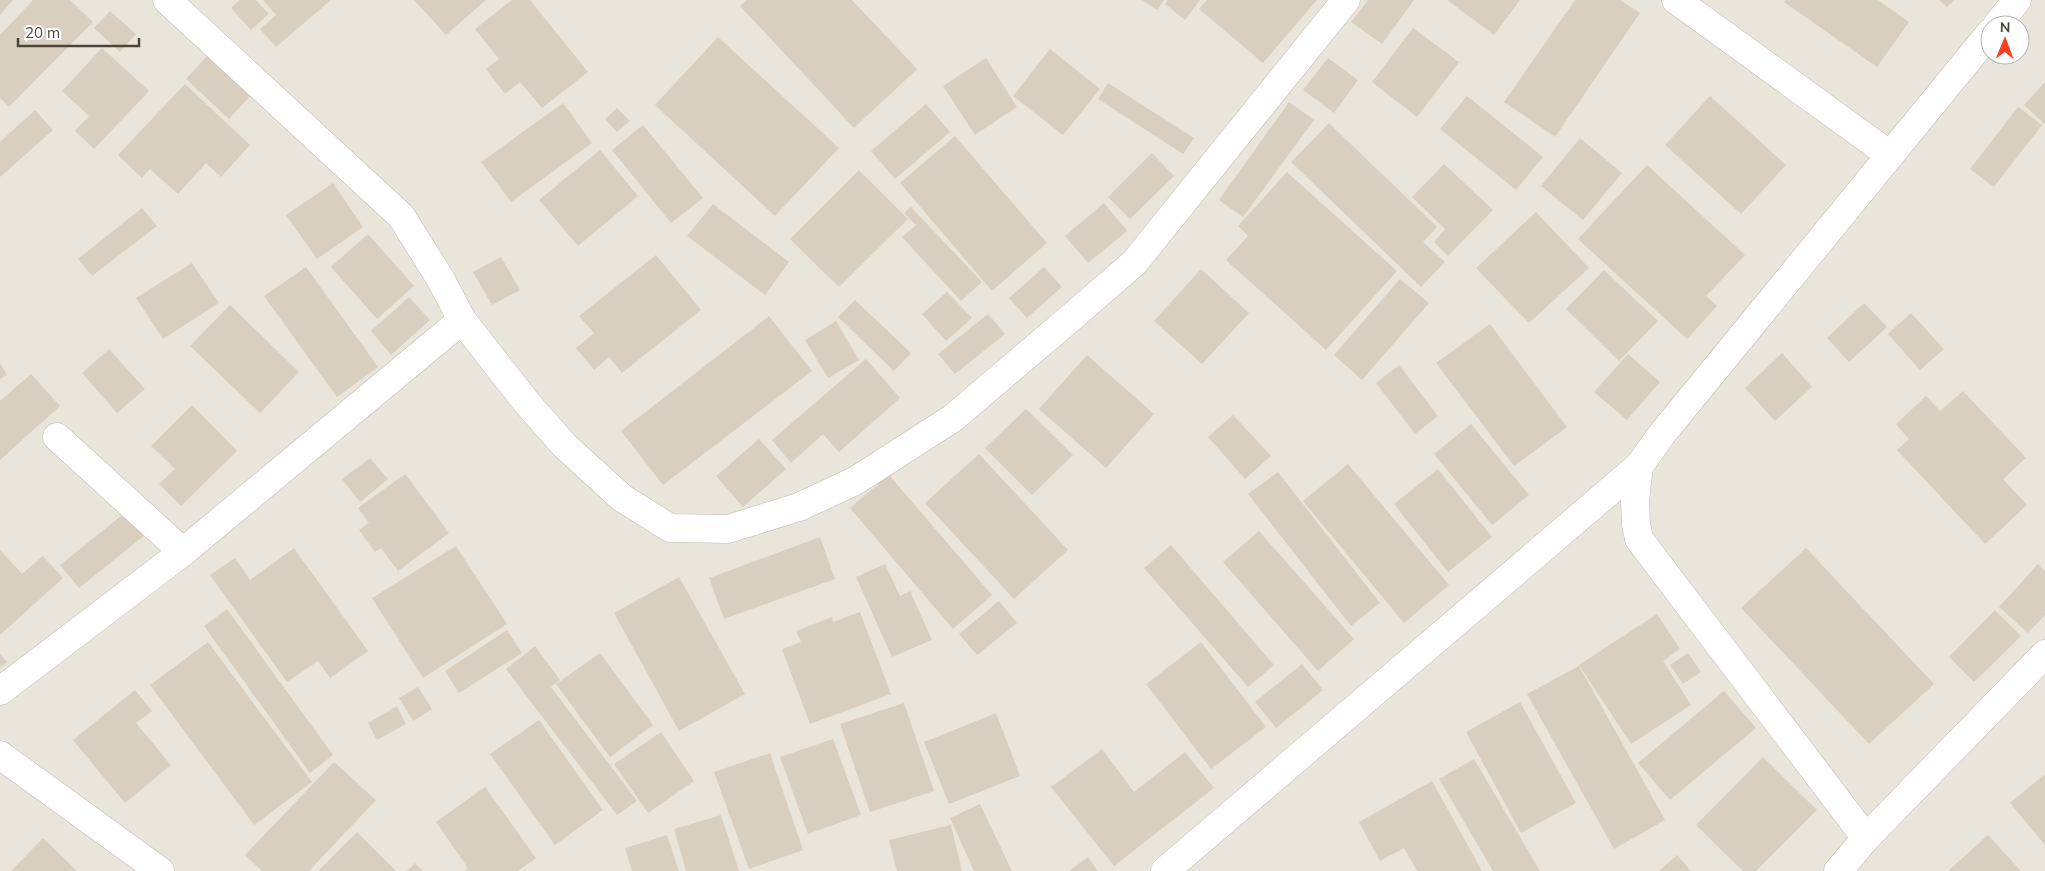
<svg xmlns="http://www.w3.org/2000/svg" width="2045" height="871" viewBox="0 0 2045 871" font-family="Mulish,sans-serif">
	<rect width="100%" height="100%" fill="#f6f3ec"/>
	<path fill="#eae5da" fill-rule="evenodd" d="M0 0H2045V871H0ZM1990 25H2020V55H1990Z"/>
	<g fill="#d8cfc1">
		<polygon points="0,0 13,0 0,15"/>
		<polygon points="33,0 70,0 93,22 9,107 0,98 0,35"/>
		<polygon points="240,0 256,0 269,14 251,30 231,8"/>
		<polygon points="263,0 331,0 276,47 260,29 276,15"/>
		<polygon points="414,0 486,0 446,35"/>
		<polygon points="512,0 530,0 588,72 542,108 520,82 505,94 486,69 499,59 475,29"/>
		<polygon points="747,0 852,0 917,69 854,128 740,6"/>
		<polygon points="1142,0 1164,0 1157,10"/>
		<polygon points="1168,0 1200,0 1185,20 1165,4"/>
		<polygon points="1207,0 1317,0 1263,63 1199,9"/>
		<polygon points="1368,0 1414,0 1382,44 1351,22"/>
		<polygon points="1447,0 1520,0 1494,35"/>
		<polygon points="1575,0 1620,0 1640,13 1555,137 1504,102"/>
		<polygon points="1786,0 1878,0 1909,22 1877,67 1784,2"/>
		<polygon points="1939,0 1954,0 1947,7"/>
		<polygon points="110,11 136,34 120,52 94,28"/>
		<polygon points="1413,28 1459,62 1417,117 1372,82"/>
		<polygon points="718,37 839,148 775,216 655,105"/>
		<polygon points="102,48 149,91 94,149 75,131 89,116 62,91"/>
		<polygon points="1050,49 1100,89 1063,135 1013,96"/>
		<polygon points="208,55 251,95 229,119 186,79"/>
		<polygon points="986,58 1017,107 975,135 943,86"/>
		<polygon points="1328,58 1358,80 1334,113 1303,90"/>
		<polygon points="2045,82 2045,124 2024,105"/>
		<polygon points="1108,83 1194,138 1183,154 1098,99"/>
		<polygon points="185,84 250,145 221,177 206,163 178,194 150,169 142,178 118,155"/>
		<polygon points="1467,96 1543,157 1516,190 1440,129"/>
		<polygon points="1710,96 1786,165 1741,214 1665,145"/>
		<polygon points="1289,102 1314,120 1243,217 1219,200"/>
		<polygon points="563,103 592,143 511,202 481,162"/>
		<polygon points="926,104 950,132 895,179 871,151"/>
		<polygon points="2018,107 2042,125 1994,187 1970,169"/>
		<polygon points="617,108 630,121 617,132 605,119"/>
		<polygon points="35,110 53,130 0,177 0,142"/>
		<polygon points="1329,123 1437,227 1423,242 1445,262 1421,287 1291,162"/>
		<polygon points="643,125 703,198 671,223 612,150"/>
		<polygon points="955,136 1047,243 992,291 900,183"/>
		<polygon points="1580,138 1622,173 1583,220 1541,186"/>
		<polygon points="600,150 638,196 578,246 539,200"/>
		<polygon points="1152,153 1174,176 1130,219 1108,197"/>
		<polygon points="1444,164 1493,210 1448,256 1434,242 1445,229 1412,197"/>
		<polygon points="1647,165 1745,255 1706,296 1717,306 1687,339 1578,239"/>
		<polygon points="859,170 908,219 839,287 790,239"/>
		<polygon points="1287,172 1397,271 1326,350 1226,260 1248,236 1238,226"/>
		<polygon points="333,183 363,227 317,259 286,215"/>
		<polygon points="1104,203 1127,231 1088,263 1065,236"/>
		<polygon points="713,204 789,262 765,295 687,236"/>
		<polygon points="911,207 982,282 961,301 902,237 916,225 904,213"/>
		<polygon points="142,208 157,226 92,276 78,259"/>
		<polygon points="1536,212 1589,268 1529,323 1476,268"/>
		<polygon points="368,234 414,286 377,319 331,267"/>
		<polygon points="656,255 701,310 622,373 609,357 594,370 576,348 594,333 579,316"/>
		<polygon points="501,257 520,290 492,305 473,272"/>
		<polygon points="192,263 219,303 163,339 136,298"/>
		<polygon points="306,267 378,367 337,397 264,296"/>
		<polygon points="1044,267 1062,287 1027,318 1009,298"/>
		<polygon points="1201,269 1249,313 1202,364 1154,321"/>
		<polygon points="1604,270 1658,321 1619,361 1566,309"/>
		<polygon points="1400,279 1429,303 1362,380 1334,355"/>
		<polygon points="947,292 972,318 946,341 922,314"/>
		<polygon points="409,297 430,320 391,355 371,331"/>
		<polygon points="855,300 911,353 894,371 838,317"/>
		<polygon points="1864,303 1887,327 1849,362 1827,338"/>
		<polygon points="230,305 299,372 260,413 190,346"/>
		<polygon points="1911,313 1944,349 1920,370 1888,334"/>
		<polygon points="988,314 1005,334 955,374 938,354"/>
		<polygon points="769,316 812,371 663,485 621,431"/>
		<polygon points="836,321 859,360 828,378 805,340"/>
		<polygon points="1490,324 1567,427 1514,466 1436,363"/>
		<polygon points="109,349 145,389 117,413 82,373"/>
		<polygon points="1782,353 1812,387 1775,421 1745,388"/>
		<polygon points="1628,354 1660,382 1627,420 1594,392"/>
		<polygon points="1087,355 1154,414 1106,468 1039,409"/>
		<polygon points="866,359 900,398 839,452 823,434 791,463 772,440"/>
		<polygon points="0,363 7,375 0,379"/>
		<polygon points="1399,365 1438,416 1415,434 1376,383"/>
		<polygon points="31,374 60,406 0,460 0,401"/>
		<polygon points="1963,391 2026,458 2003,479 2027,505 1985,544 1897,450 1909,439 1896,424 1926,396 1940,411"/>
		<polygon points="192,405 237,451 181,506 159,484 175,469 151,446"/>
		<polygon points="1026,409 1073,455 1032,495 985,448"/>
		<polygon points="1233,415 1271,456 1245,479 1208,437"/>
		<polygon points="1471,424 1529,495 1492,525 1434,454"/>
		<polygon points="759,439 786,469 743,507 716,476"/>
		<polygon points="979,454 1068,550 1014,599 925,503"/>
		<polygon points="370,458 388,479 360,502 342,479"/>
		<polygon points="1348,464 1449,585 1404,623 1303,501"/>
		<polygon points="1438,469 1492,537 1448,572 1394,504"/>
		<polygon points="1278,472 1380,603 1351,626 1248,494"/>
		<polygon points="405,474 449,533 398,571 381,548 375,552 359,530 369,523 358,508"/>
		<polygon points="889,475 992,595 953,629 850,508"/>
		<polygon points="126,512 145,535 79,588 60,565"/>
		<polygon points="1259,531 1354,639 1318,671 1223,562"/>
		<polygon points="820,537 835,579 724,619 709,578"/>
		<polygon points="1171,545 1274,665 1248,687 1144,568"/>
		<polygon points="456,546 507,624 423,678 372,598"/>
		<polygon points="294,548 368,651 330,678 318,661 287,682 210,575 235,558 250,580"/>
		<polygon points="1806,548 1934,684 1869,744 1741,608"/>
		<polygon points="0,550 22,574 43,556 63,578 0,635"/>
		<polygon points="885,564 900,596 910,591 932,640 892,657 856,577"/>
		<polygon points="2038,564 2045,571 2045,615 2028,633 1999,607"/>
		<polygon points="679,577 745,694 679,731 614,613"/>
		<polygon points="999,601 1017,623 977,655 959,634"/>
		<polygon points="227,609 333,755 310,773 204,626"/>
		<polygon points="1995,610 2021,636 1974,682 1949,657"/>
		<polygon points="860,612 891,694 810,724 782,649 801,642 796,631 832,617 833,622"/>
		<polygon points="1657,614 1680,649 1663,661 1691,705 1631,744 1579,665"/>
		<polygon points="507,630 522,653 459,693 445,671"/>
		<polygon points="208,642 312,782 254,825 150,685"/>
		<polygon points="1201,642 1266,727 1211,769 1146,684"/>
		<polygon points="535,646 560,680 551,687 637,801 617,815 506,669"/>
		<polygon points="600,653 653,725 610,757 556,684"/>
		<polygon points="1688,653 1701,672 1683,684 1670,665"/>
		<polygon points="0,654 7,662 0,668"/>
		<polygon points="1302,664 1323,690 1276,728 1255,702"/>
		<polygon points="1579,666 1665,820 1614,849 1527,694"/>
		<polygon points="418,687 432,709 413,721 399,698"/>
		<polygon points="135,690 152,711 136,723 171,765 125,803 73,740"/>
		<polygon points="1724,691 1756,728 1670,800 1638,763"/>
		<polygon points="1520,702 1576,803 1521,833 1466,732"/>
		<polygon points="904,703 934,791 870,812 840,724"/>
		<polygon points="397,706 406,724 377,740 368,723"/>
		<polygon points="996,713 1020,776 949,804 924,742"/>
		<polygon points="539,720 603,810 555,845 490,754"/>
		<polygon points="661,732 694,781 648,813 614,764"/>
		<polygon points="833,739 861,815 808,834 780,757"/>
		<polygon points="1102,749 1134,792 1185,752 1214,788 1114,866 1051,787"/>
		<polygon points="770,753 803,850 749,869 714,772"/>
		<polygon points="1763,757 1817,810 1756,871 1743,871 1696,825"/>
		<polygon points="1474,759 1540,871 1493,871 1439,779"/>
		<polygon points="334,762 376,800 309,871 262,871 245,855"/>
		<polygon points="2045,774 2045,845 2010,803"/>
		<polygon points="1432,781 1482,871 1417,871 1404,848 1380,861 1359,822"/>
		<polygon points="485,787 536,858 518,871 464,871 468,868 436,822"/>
		<polygon points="980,804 1012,871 974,871 950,818"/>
		<polygon points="721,815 739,871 686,871 674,829"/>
		<polygon points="951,825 962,871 897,871 889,840"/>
		<polygon points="357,832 396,871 318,871"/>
		<polygon points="667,835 679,871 632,871 625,848"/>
		<polygon points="1988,835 2021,871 1948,871"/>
		<polygon points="43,838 77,871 11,871"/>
		<polygon points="1677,855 1691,871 1659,871"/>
		<polygon points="1088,857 1098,871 1069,871"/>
		<polygon points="415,863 423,871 407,871"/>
	</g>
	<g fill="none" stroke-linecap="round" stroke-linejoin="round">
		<defs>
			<g id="minor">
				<polyline points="167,0 401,216 440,278 462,320 527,403 565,446 622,498 670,528 728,529 799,507 855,481 953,418 1074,315 1134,263 1346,0"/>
				<polyline points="1676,0 1890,155"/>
				<polyline points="1997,25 2017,0"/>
				<polyline points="57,437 183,552"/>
				<polyline points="0,691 183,552 462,320"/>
				<polyline points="0,755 160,871"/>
				<polyline points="1866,838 1639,539 1636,524 1635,500 1639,466 1662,434 1990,33"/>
				<polyline points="1165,871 1639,466"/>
				<polyline points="1838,871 1866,838 2045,654"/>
			</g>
		</defs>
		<use href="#minor" stroke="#c2bbae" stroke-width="29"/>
		<use href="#minor" stroke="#fff" stroke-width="28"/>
	</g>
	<g transform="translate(2005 40) rotate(1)"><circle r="24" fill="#ffffff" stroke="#b7b4b0"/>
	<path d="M0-4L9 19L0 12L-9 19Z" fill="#fc3f1d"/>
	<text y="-8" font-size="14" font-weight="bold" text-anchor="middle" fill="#4b4439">N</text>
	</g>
	<path d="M18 38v8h121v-8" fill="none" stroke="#4b4439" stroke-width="2.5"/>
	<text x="25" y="38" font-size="15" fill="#4b4439" stroke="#ffffff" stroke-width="4" paint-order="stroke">20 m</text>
</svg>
